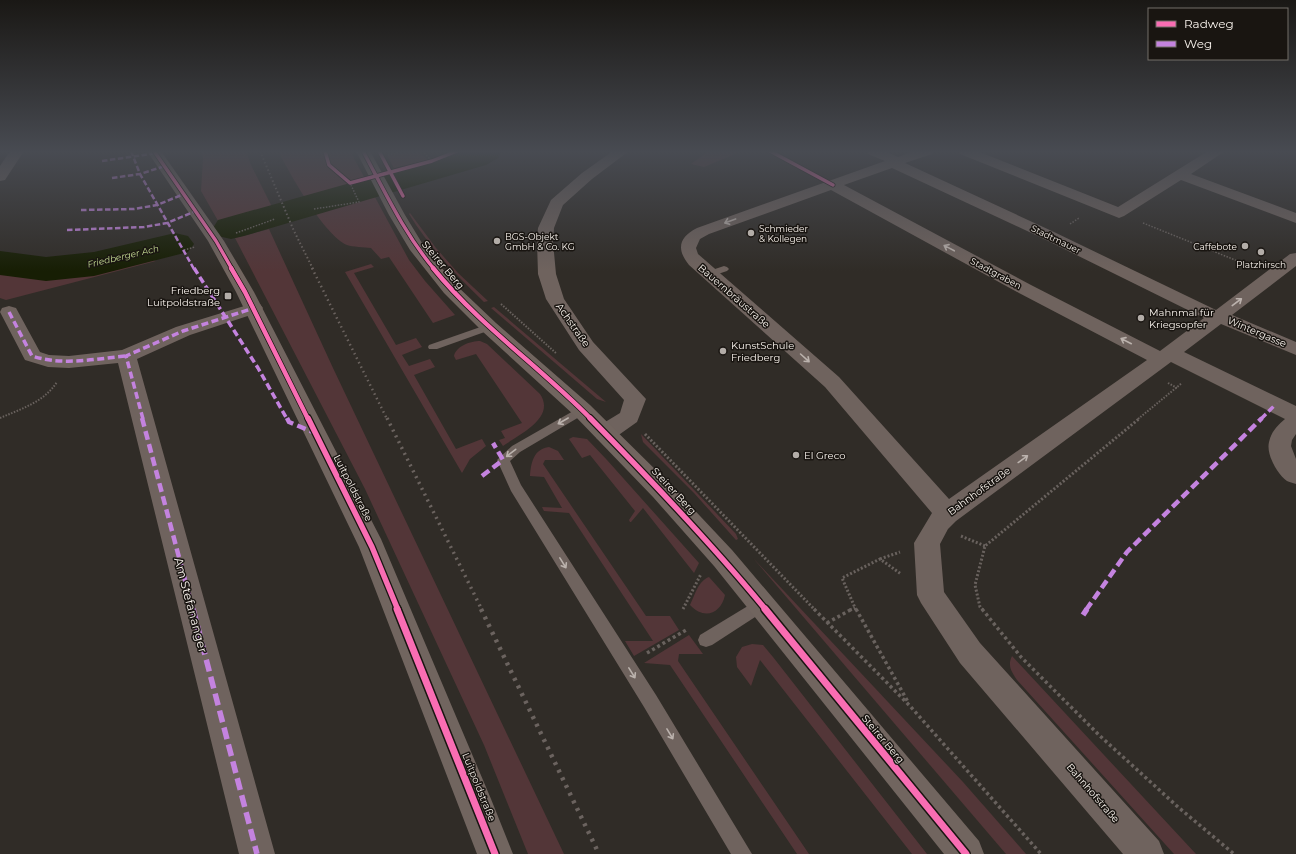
<svg xmlns="http://www.w3.org/2000/svg" width="1296" height="854" viewBox="0 0 1296 854" font-family="Montserrat,sans-serif">
	<rect width="100%" height="100%" fill="#302c27"/>
	<g fill="#533638">
		<polygon points="201,151 246,151 251,165 274,211 221,226 201,191 203,158"/>
		<path d="M278 151H350L409 260 425 281 455 315 433 323 389 257 381 259 371 248C364 247 353 247 347 245 324 235 290 174 278 151Z"/>
		<polygon points="412,151 413,153 418,151 428,160 394,168 387,156"/>
		<polygon points="463,151 481,151 453,162 414,173 408,169 453,156"/>
		<polygon points="709,151 742,151 704,167 691,164"/>
		<path d="M410 213 436 248 458 273 488 301 484 302C456 275 430 248 409 214Z"/>
		<polygon points="269,229 333,368 564,854 528,854 484,745 365,489 235,238"/>
		<polygon points="124,249 156,261 6,300 0,298 0,256 50,264"/>
		<polygon points="371,264 374,267 354,273 396,345 416,338 422,347 402,355 409,366 430,359 435,367 414,375 456,449 482,439 486,446 470,459 462,473 345,272"/>
		<polygon points="494,307 606,402 597,399 491,308"/>
		<path d="M480 341 487 344 540 394C556 418 520 434 503 446L499 440 505 438 501 431 522 423 476 354 456 360 454 356C456 346 471 341 480 341Z"/>
		<polygon points="641,434 736,534 738,539 736,540 694,493 643,442"/>
		<polygon points="573,437 587,439 607,460 699,563 694,573 643,508 631,522 630,522 629,520 635,511 590,455 582,458 569,439"/>
		<path d="M549 447 558 451 564 460H545L543 464 646 616H670L679 630 634 656 625 641H653L569 513 544 511 542 507 562 508 544 477 530 476C531 462 534 449 549 447Z"/>
		<polygon points="753,558 963,782 1026,854 1006,854"/>
		<path d="M709 577 725 595C721 614 704 620 690 605 695 595 698 581 709 577Z"/>
		<polygon points="689,635 703,654 679,654 678,661 809,854 797,854 670,665 644,663"/>
		<polygon points="752,644 763,645 773,657 927,854 912,854 760,660 751,686 737,667 736,657 742,647"/>
		<path d="M1012 656 1196 854H1174L1017 680C1012 672 1007 666 1012 656Z"/>
	</g>
	<g fill="none" stroke-linecap="round" stroke-linejoin="round">
		<g fill="#171e04" fill-rule="evenodd">
			<polygon points="464,151 502,151 498,158 486,165 244,236 231,239 218,236 213,228 218,220"/>
			<polygon points="175,233 188,236 194,244 188,252 94,276 46,281 0,275 0,251 46,257 94,252"/>
		</g>
		<g stroke="#69625e" stroke-width="1.5" stroke-dasharray="1.5 1.5" stroke-linecap="butt">
			<polyline points="422,151 432,161"/>
			<polyline points="388,155 407,151"/>
			<polyline points="314,209 359,202 350,183"/>
			<polyline points="1143,223 1250,266"/>
			<polyline points="1070,224 1079,218"/>
			<polyline points="236,233 275,219"/>
			<polyline points="184,250 195,247"/>
		</g>
		<g stroke="#69625e" stroke-width="2" stroke-dasharray="1.5 1.5" stroke-linecap="butt">
			<polyline points="501,304 556,353"/>
			<polyline points="1168,383 1177,388"/>
			<path d="M0 418C21 409 44 402 57 382"/>
			<polyline points="1138,419 1182,383"/>
		</g>
		<g stroke="#69625e" stroke-width="3" stroke-dasharray="2 2" stroke-linecap="butt">
			<polyline points="645,434 815,610"/>
			<polyline points="961,536 985,546"/>
			<polyline points="880,559 900,552"/>
			<polyline points="683,609 701,574"/>
			<polyline points="850,610 855,608"/>
			<polyline points="856,610 842,578 880,559 901,574"/>
			<polyline points="983,610 980,607 975,585 985,546 1140,418"/>
		</g>
		<g stroke="#69625e" stroke-width="3.5" stroke-dasharray="3 3" stroke-linecap="butt">
			<polyline points="814,609 910,706 1041,854"/>
			<polyline points="856,609 908,702"/>
			<polyline points="982,609 1021,657 1100,736 1178,807 1234,854"/>
			<polyline points="827,623 852,609"/>
			<polyline points="647,653 686,630"/>
		</g>
		<g fill="#6f635e" fill-rule="evenodd">
			<polygon points="724,266 727,267 729,269 727,271 709,277 704,274 706,272"/>
			<polygon points="489,324 494,327 493,329 437,349 429,349 428,347 429,345"/>
			<polygon points="582,406 586,407 588,410 586,413 520,452 510,461 521,485 656,695 752,854 731,854 644,707 511,491 497,460 512,446"/>
			<polygon points="761,598 766,600 769,605 766,610 712,645 706,647 700,645 698,640 700,635"/>
		</g>
		<g fill="#6f635e" fill-rule="evenodd">
			<polygon points="10,151 24,151 5,180 0,181 0,166"/>
			<polygon points="613,151 629,151 592,179 563,205 554,228 553,242 556,274 564,299 593,342 646,399 637,422 613,439 605,441 597,439 594,433 597,427 620,413 624,400 579,350 546,299 538,274 537,242 538,228 551,200 582,173"/>
			<path d="M866 151H885L898 157 914 151H934L932 154 905 163 1054 232 1216 310 1290 254 1296 253V266L1232 315 1296 342V355L1221 324 1184 352 1296 406V434L1292 440 1291 446 1296 459V484C1293 483 1289 482 1287 481 1277 474 1266 454 1269 442 1271 432 1278 425 1285 419L1171 362 956 521 948 529 940 544 944 592 980 643 1159 841 1164 854H1123L960 663 921 603 917 595 914 543 932 513 825 387 689 265C676 249 679 237 697 228L885 161 868 154ZM892 168 1042 238 1204 318 1160 351 1031 285 844 185ZM831 190 1019 293 1147 360 949 499 839 377 698 254 696 248 700 239 709 234Z"/>
			<polygon points="958,151 977,151 1118,207 1208,151 1225,151 1191,174 1296,213 1296,223 1181,180 1124,216 1119,218 960,154"/>
			<polygon points="254,303 260,304 263,308 260,312 190,335 137,359 275,854 239,854 118,363 69,368 48,367 25,360 0,312 2,308 9,306 16,308 40,352 49,355 69,356 122,350 176,327"/>
		</g>
		<g fill="#71655f" fill-rule="evenodd">
			<polygon points="147,151 161,151 224,241 254,292 381,539 491,799 513,854 477,854 359,547 236,292 208,241"/>
			<polygon points="356,151 370,151 405,215 425,248 456,285 496,323 590,405 669,483 732,550 979,841 984,854 944,854 714,566 653,497 574,415 482,331 444,293 410,250 389,215"/>
		</g>
		<polyline stroke="#6b635f" stroke-width="2" stroke-dasharray="1.5 2.5" stroke-linecap="butt" points="260,151 294,231 313,269"/>
		<polyline stroke="#6b635f" stroke-width="2.5" stroke-dasharray="1.5 3.5" stroke-linecap="butt" points="312,268 387,419"/>
		<polyline stroke="#6b635f" stroke-width="3.5" stroke-dasharray="2 4.5" stroke-linecap="butt" points="387,418 482,610"/>
		<polyline stroke="#6b635f" stroke-width="4.5" stroke-dasharray="3 5.5" stroke-linecap="butt" points="481,609 599,854"/>
		<g stroke="#c483df" stroke-width="2.5" stroke-dasharray="5.5 2.5" stroke-linecap="butt">
			<polyline points="131,151 140,174 194,269"/>
			<polyline points="102,161 157,153"/>
			<polyline points="112,178 140,174 165,166"/>
			<polyline points="81,210 134,209 157,205 184,194"/>
			<polyline points="67,230 144,227 167,223 196,211"/>
		</g>
		<g stroke="#c483df" stroke-width="3.5" stroke-dasharray="7 3.5" stroke-linecap="butt">
			<polyline points="194,268 258,368 287,419"/>
			<path d="M9 312 32 356C63 366 94 359 126 356"/>
			<polyline points="143,419 126,356 183,331 254,308"/>
			<polyline points="1261,419 1275,405"/>
		</g>
		<g stroke="#c483df" stroke-width="4.5" stroke-dasharray="9 4.5" stroke-linecap="butt">
			<polyline points="142,418 193,610"/>
			<polyline points="287,418 289,422 315,433"/>
			<polyline points="482,476 503,460 493,443"/>
			<polyline points="1086,610 1127,552 1262,418"/>
		</g>
		<g stroke="#c483df" stroke-width="5.5" stroke-dasharray="12 5.5" stroke-linecap="butt">
			<polyline points="193,609 257,854"/>
			<polyline points="1083,615 1087,609"/>
		</g>
		<defs>
			<g id="cycleway-far3">
				<polyline points="154,151 216,241 232,269"/>
				<polyline points="325,151 329,165 350,183 432,161 457,151"/>
				<path d="M363 151C385 192 404 233 434 269"/>
				<polyline points="379,151 403,196"/>
				<polyline points="770,151 833,185"/>
			</g>
			<g id="cycleway-far2">
				<polyline points="231,268 245,292 308,419"/>
				<path d="M433 268C479 325 540 367 591 419"/>
			</g>
			<g id="cycleway-far1">
				<polyline points="308,418 372,547 398,610"/>
				<path d="M590 418C651 480 711 543 766 610"/>
			</g>
			<g id="cycleway">
				<polyline points="397,609 495,854"/>
				<polyline points="765,609 966,854"/>
			</g>
		</defs>
		<use href="#cycleway-far3" stroke="#191511" stroke-width="5"/>
		<use href="#cycleway-far2" stroke="#191511" stroke-width="6"/>
		<use href="#cycleway-far1" stroke="#191511" stroke-width="8"/>
		<use href="#cycleway" stroke="#191511" stroke-width="10"/>
		<use href="#cycleway-far3" stroke="#f96db3" stroke-width="3.5"/>
		<use href="#cycleway-far2" stroke="#f96db3" stroke-width="4.5"/>
		<use href="#cycleway-far1" stroke="#f96db3" stroke-width="5.5"/>
		<use href="#cycleway" stroke="#f96db3" stroke-width="7"/>
	</g>
	<defs><path id="oneway-shaft" d="M-6 0H5M1.5-3L5.5 0L1.5 3" fill="none" stroke-width="1.6" stroke-linecap="round" stroke-linejoin="round"/></defs>
	<g stroke="#bbb2ad">
		<use href="#oneway-shaft" transform="translate(730 221) rotate(160)"/>
		<use href="#oneway-shaft" transform="translate(949 248) rotate(-152)"/>
		<use href="#oneway-shaft" transform="translate(1237 302) rotate(-37)"/>
		<use href="#oneway-shaft" transform="translate(1126 341) rotate(-153)"/>
		<use href="#oneway-shaft" transform="translate(805 358) rotate(42)"/>
		<use href="#oneway-shaft" transform="translate(563 421) rotate(150)"/>
		<use href="#oneway-shaft" transform="translate(511 453) rotate(142)"/>
		<use href="#oneway-shaft" transform="translate(1023 459) rotate(-36)"/>
		<use href="#oneway-shaft" transform="translate(563 563) rotate(58)"/>
		<use href="#oneway-shaft" transform="translate(632 673) rotate(58)"/>
		<use href="#oneway-shaft" transform="translate(670 734) rotate(59)"/>
	</g>
	<linearGradient id="sky" x2="0" y2="1"><stop stop-color="#1a1815"/><stop offset="0.56" stop-color="#484b52"/><stop offset="1" stop-color="#484b52" stop-opacity="0"/></linearGradient>
	<rect width="1296" height="271" fill="url(#sky)"/>
	<g fill="#b3ada8" stroke="#191511" stroke-width="1.5">
		<circle cx="751" cy="233" r="4"/>
		<circle cx="497" cy="241" r="4"/>
		<circle cx="1245" cy="246" r="4"/>
		<circle cx="1261" cy="252" r="4"/>
		<rect x="224" y="292" width="8" height="8" rx="2"/>
		<circle cx="1141" cy="318" r="4"/>
		<circle cx="723" cy="351" r="4"/>
		<circle cx="796" cy="455" r="4"/>
	</g>
	<g text-anchor="middle" dominant-baseline="central" stroke-width="3" stroke-linejoin="round" paint-order="stroke">
		<g font-size="9" fill="#f9f3ed" stroke="#191511" text-anchor="start">
			<text x="759" y="228">Schmieder<tspan x="759" dy="10">&amp; Kollegen</tspan></text>
			<text x="505" y="236">BGS-Objekt<tspan x="505" dy="10">GmbH &amp; Co. KG</tspan></text>
			<text x="1237" y="246" text-anchor="end">Caffebote</text>
			<text x="1261" y="264" text-anchor="middle">Platzhirsch</text>
		</g>
		<g font-size="9" fill="#f9f3ed" stroke="#191511">
			<text transform="translate(1056 239) rotate(26)">Stadtmauer</text>
			<text transform="translate(996 273) rotate(28)">Stadtgraben</text>
		</g>
		<g font-size="9" font-style="italic" fill="#c3da92" stroke="#191511">
			<text transform="translate(123 256) rotate(-13)">Friedberger Ach</text>
		</g>
		<g font-size="10" fill="#f9f3ed" stroke="#191511">
			<text transform="translate(443 265) rotate(50)">Steirer Berg</text>
			<text transform="translate(734 296) rotate(41)">Bauernbräustraße</text>
			<text transform="translate(573 325) rotate(55)">Achstraße</text>
			<text transform="translate(1257 332) rotate(23)">Wintergasse</text>
			<text transform="translate(353 488) rotate(63)">Luitpoldstraße</text>
			<text transform="translate(674 491) rotate(47)">Steirer Berg</text>
			<text transform="translate(979 491) rotate(-36)">Bahnhofstraße</text>
			<text transform="translate(883 739) rotate(50)">Steirer Berg</text>
			<text transform="translate(479 787) rotate(68)">Luitpoldstraße</text>
			<text transform="translate(1093 793) rotate(49)">Bahnhofstraße</text>
		</g>
		<g font-size="10" fill="#f9f3ed" stroke="#191511" text-anchor="start">
			<text x="220" y="290" text-anchor="end">Friedberg<tspan x="220" dy="12">Luitpoldstraße</tspan></text>
			<text x="1149" y="312">Mahnmal für<tspan x="1149" dy="12">Kriegsopfer</tspan></text>
			<text x="731" y="345">KunstSchule<tspan x="731" dy="12">Friedberg</tspan></text>
			<text x="804" y="455">El Greco</text>
		</g>
		<g font-size="12" fill="#f9f3ed" stroke="#191511">
			<text transform="translate(191 605) rotate(75)">Am Stefananger</text>
		</g>
	</g>
	<rect x="1148" y="8" width="140" height="52" fill="#191511" stroke="#736e69"/>
	<rect x="1156" y="21" width="20" height="6" fill="#f96db3" stroke="#736e69"/>
	<text x="1184" y="28" font-size="12" fill="#f9f3ed">Radweg</text>
	<rect x="1156" y="41" width="20" height="6" fill="#c483df" stroke="#736e69"/>
	<text x="1184" y="48" font-size="12" fill="#f9f3ed">Weg</text>
</svg>
